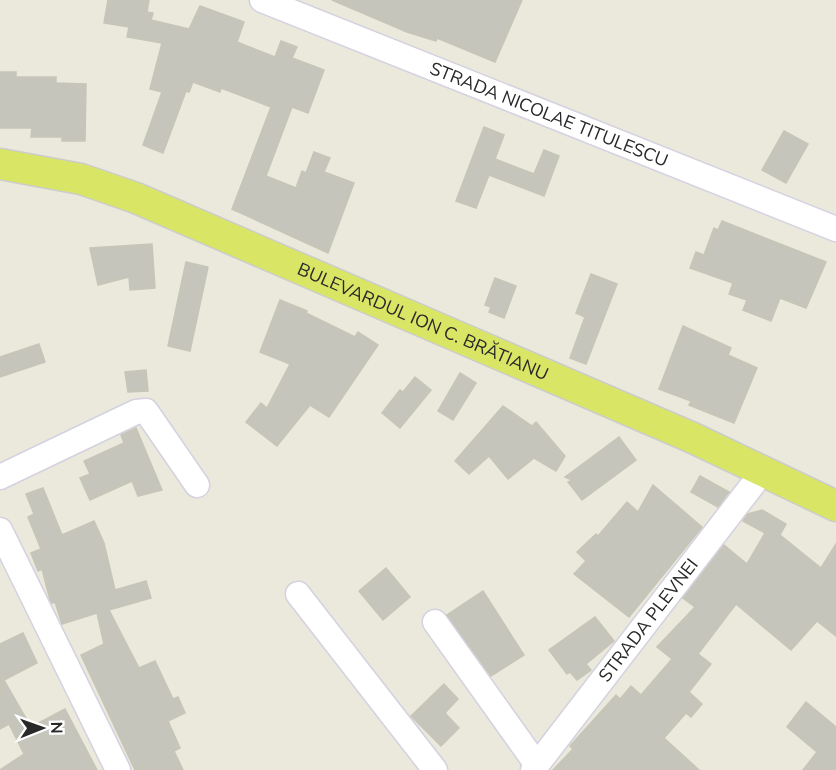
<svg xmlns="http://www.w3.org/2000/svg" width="836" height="770" viewBox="0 0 836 770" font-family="'Nunito Sans',sans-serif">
	<rect width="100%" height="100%" fill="#eae9dc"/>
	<g fill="#c6c5bc" stroke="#c6c5b6" stroke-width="1.5">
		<polygon points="108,0 149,0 147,12 153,13 151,20 189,29 200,6 244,22 237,42 275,57 281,41 297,47 292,58 324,70 308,113 292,107 266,176 296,188 302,171 306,173 314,152 330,158 324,172 354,183 328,253 232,209 271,107 221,88 220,92 193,82 189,92 186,91 163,153 143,145 162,92 150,89 162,43 127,37 129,27 104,23"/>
		<polygon points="332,0 522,0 495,62 437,38 436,41 407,32"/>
		<polygon points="0,72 16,72 16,77 56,77 56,83 86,84 85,141 62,141 62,137 31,137 32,128 0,128"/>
		<polygon points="484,127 504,135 495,159 534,174 544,150 559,156 544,196 489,175 476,208 456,201"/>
		<polygon points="784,131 808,144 786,183 762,170"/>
		<polygon points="722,221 826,262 806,308 780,298 771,321 743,310 747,300 729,294 733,283 690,268 696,252 704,255 714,228 718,230"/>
		<polygon points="152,244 155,288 130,290 129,277 98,285 90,248"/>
		<polygon points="186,262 208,267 190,351 168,346"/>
		<polygon points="591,274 617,284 586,364 570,358 585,317 576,313"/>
		<polygon points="495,278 516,286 504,318 489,312 491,307 485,305"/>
		<polygon points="280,300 307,311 306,313 355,337 358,332 378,345 329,417 310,405 277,446 246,422 261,403 267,408 290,364 260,352"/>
		<polygon points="683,326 731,348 728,355 757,368 734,423 689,405 691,401 659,389"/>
		<polygon points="39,344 45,362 0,377 0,357"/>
		<polygon points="146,370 148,391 128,392 125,372"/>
		<polygon points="460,373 476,383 453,420 438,411"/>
		<polygon points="415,377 431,390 400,428 382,413 400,390 403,392"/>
		<polygon points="503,406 532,426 536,422 565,456 556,471 534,458 508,479 489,456 469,474 455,461"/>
		<polygon points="136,428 162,490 138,496 132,481 90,500 80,478 90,474 84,461 124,443 121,435"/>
		<polygon points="619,437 636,460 582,500 568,482 572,480 565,477"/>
		<polygon points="700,476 729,492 718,507 691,492"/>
		<polygon points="653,485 702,527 629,617 574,574 586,561 577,552 596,534 598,536 627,502 638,512"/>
		<polygon points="43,488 62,535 94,521 104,543 115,590 146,581 151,598 109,610 139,668 155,661 173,699 178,697 185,713 168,721 180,748 174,751 183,770 135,770 81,655 104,644 97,613 62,624 55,602 52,603 50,600 42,569 38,571 31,553 41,549 28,517 34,514 26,494"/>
		<polygon points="762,510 786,524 780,535 821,568 836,544 836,636 817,621 791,650 736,604 698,654 711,664 689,692 702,704 691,717 686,713 664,738 699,770 553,770 573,749 570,746 616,695 620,699 631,686 641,695 672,659 657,647 695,607 683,598 724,545 747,564 765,533 743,521 748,514"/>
		<polygon points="386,568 410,597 383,620 359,591"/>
		<polygon points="483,591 524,655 491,676 447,615"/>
		<polygon points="595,617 614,641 586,664 591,670 577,680 570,672 567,674 549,650"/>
		<polygon points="23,633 37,663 4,680 31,727 65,709 97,770 0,770 24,754 9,724 0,729 0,644"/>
		<polygon points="444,684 458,699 445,713 459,728 441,746 411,716"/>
		<polygon points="806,702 836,727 836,770 803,770 817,752 787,727"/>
	</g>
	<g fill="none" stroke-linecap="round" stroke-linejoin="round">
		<defs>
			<g id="minor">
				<path id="s1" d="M262 0 836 229"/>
				<polyline points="0,477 136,412 146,411 197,485"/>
				<polyline points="0,530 118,770"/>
				<polyline points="298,594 435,770"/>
				<polyline points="435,622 537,765"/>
				<path id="s2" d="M533 770 764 470"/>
			</g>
			<g id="major">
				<path id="s3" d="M0 164 81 179 136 198 693 438 836 506"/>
			</g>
		</defs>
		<use href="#minor" stroke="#d4d1e1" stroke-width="27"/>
		<use href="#major" stroke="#ccc" stroke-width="33"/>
		<use href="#minor" stroke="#fff" stroke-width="24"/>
		<use href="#major" stroke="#d9e665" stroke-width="30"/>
	</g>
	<g text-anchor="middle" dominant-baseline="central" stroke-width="5" stroke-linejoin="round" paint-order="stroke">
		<g font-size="18" fill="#292929" stroke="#fff">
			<text stroke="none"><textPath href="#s1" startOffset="309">STRADA NICOLAE TITULESCU</textPath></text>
			<text stroke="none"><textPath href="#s3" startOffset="453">BULEVARDUL ION C. BRĂTIANU</textPath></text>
			<text stroke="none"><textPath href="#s2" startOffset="189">STRADA PLEVNEI</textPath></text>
		</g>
	</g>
	<g transform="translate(42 728) rotate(89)" stroke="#ffffff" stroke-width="4.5" paint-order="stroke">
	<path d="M0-4.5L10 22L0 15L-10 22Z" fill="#292929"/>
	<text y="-9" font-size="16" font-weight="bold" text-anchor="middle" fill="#292929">N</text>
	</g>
</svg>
